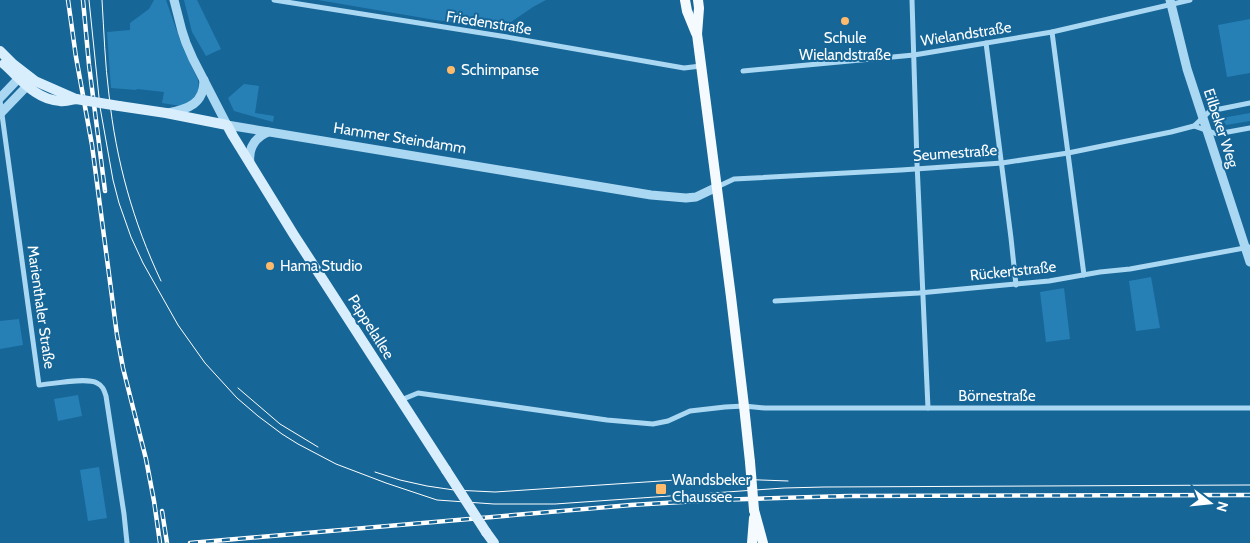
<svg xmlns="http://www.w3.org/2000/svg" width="1250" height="543" viewBox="0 0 1250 543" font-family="Cabin,sans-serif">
	<rect width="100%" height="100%" fill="#166698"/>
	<g fill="#2680b5">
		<polygon points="154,0 166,0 182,46 198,80 199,87 198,92 191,102 181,106 162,103 164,92 137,89 136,90 111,88 107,32 130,30 130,23 149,9"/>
		<polygon points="184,0 197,0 221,49 206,56 192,32"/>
		<polygon points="318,0 546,0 533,7 502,28 435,20"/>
		<polygon points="1250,19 1250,73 1227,77 1218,25"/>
		<polygon points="244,84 259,86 255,113 274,116 273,122 234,111 228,98"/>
		<polygon points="1250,113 1250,121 1226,125 1222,118"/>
		<polygon points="1151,277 1160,328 1136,331 1129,281"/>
		<polygon points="1064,288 1070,339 1046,342 1040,292"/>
		<polygon points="19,319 23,345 0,349 0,321"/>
		<polygon points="78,395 82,416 58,421 54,399"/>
		<polygon points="99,467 107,518 88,521 80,470"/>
	</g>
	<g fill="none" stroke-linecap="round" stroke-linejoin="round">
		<g stroke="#aad7f2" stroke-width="5">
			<polyline points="274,0 507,37 684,68 701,66"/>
			<polyline points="912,0 917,163 928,408"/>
			<polyline points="1052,32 1084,275"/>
			<polyline points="986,43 1011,238 1016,285"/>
			<polyline points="743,71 914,55 1052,32 1190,0"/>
			<path d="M0 100 39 385C53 384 86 377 97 383 103 386 104 390 106 396L124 514 127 543"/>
			<polyline points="1194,126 1217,134 1250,128"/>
			<polyline points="717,187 734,179 901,170 1002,163 1068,153 1171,132 1194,126 1210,111 1250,103"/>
			<polyline points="775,301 919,293 1049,281 1100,272 1130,269 1250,247"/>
			<polyline points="401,400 418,393 607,420 653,424 668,421 690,411 725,407 744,406 765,408 1250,408"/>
		</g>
		<g stroke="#aad7f2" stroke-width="9">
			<polyline points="174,0 182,31 186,43 193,59 227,125 651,195 686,198 696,197 717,187"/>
			<polyline points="1170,0 1187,69 1250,262"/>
			<polyline points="0,98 19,78 30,77 27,86 0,114"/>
			<path d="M168 113C188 109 204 104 204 80"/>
			<path d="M250 164C248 149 254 138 268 132"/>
		</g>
		<g stroke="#d9eefc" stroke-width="10">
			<polyline points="0,51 13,64 35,81 76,99"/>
			<path d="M4 64C21 79 36 100 60 101 65 102 71 100 76 99"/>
			<polyline points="119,106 166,113 227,125 233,136 294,235 446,470"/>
			<polyline points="486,532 494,543"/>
		</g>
		<g stroke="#f5faff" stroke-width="10">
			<polyline points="685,0 687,11 696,33"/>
			<polyline points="698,0 699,8 697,34 731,297 744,406 750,462"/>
			<polyline points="754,510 763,543"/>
			<polyline points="752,543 754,518"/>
		</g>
		<g stroke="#fff" stroke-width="1">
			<polyline points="89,0 100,107 113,180 119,203 131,237 143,263 178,325 205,363 237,398 258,416 282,434 298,444 336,464 386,483 437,500 494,504 555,504 784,488 824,487 1250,485"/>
			<path d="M102 0C104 32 105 64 109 95 116 160 133 222 161 281"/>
			<polyline points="238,388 280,424 318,447"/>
			<polyline points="375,472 400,480 427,486 454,490 495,492 706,478 788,481"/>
		</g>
		<defs>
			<g id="rail">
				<polyline points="68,0 76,57 92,145 117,335 123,368 146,459 154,501 160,543"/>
				<polyline points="83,0 89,65 105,191"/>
				<polyline points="162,511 167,543"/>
				<polyline points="190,543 631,505 715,500 849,496 1250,495"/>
			</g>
		</defs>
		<use href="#rail" stroke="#fff" stroke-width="4.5"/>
		<use href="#rail" stroke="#166698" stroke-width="2.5" stroke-dasharray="8" stroke-linecap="butt"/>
		<g stroke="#d9eefc" stroke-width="10">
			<polyline points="76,99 119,106"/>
			<polyline points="446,470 486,532"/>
		</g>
		<polyline stroke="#f5faff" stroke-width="10" points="750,462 754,510"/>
	</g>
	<g fill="#ffba6b" stroke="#166698" stroke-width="2">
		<circle cx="845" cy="21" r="5"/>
		<circle cx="451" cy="70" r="5"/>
		<circle cx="270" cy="266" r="5"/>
		<rect x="655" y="483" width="12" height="12" rx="2.5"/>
	</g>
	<g text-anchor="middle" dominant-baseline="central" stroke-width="4" stroke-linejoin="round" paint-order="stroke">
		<g font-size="15" fill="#fff" stroke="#166698">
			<text transform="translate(489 23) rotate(9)">Friedenstraße</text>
			<text transform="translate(966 34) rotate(-9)">Wielandstraße</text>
			<text transform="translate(1221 128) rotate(72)">Eilbeker Weg</text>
			<text transform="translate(400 138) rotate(9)">Hammer Steindamm</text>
			<text transform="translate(955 153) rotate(-4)">Seumestraße</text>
			<text transform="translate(1013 271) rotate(-6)">Rückertstraße</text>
			<text transform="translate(41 307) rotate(82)">Marienthaler Straße</text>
			<text transform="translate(371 327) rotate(58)">Pappelallee</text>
			<text x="997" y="396">Börnestraße</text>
		</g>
		<g font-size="15" fill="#fff" stroke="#166698" text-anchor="start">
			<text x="845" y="38" text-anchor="middle">Schule<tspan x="845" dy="17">Wielandstraße</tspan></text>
			<text x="461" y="70">Schimpanse</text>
			<text x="280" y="266">Hama Studio</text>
			<text x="672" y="480">Wandsbeker<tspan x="672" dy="17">Chaussee</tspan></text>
		</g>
	</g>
	<g transform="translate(1210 503) rotate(106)" stroke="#166698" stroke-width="4" paint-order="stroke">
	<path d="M0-4L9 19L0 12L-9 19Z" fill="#ffffff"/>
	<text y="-8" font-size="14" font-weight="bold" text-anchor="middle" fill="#ffffff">N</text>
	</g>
</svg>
